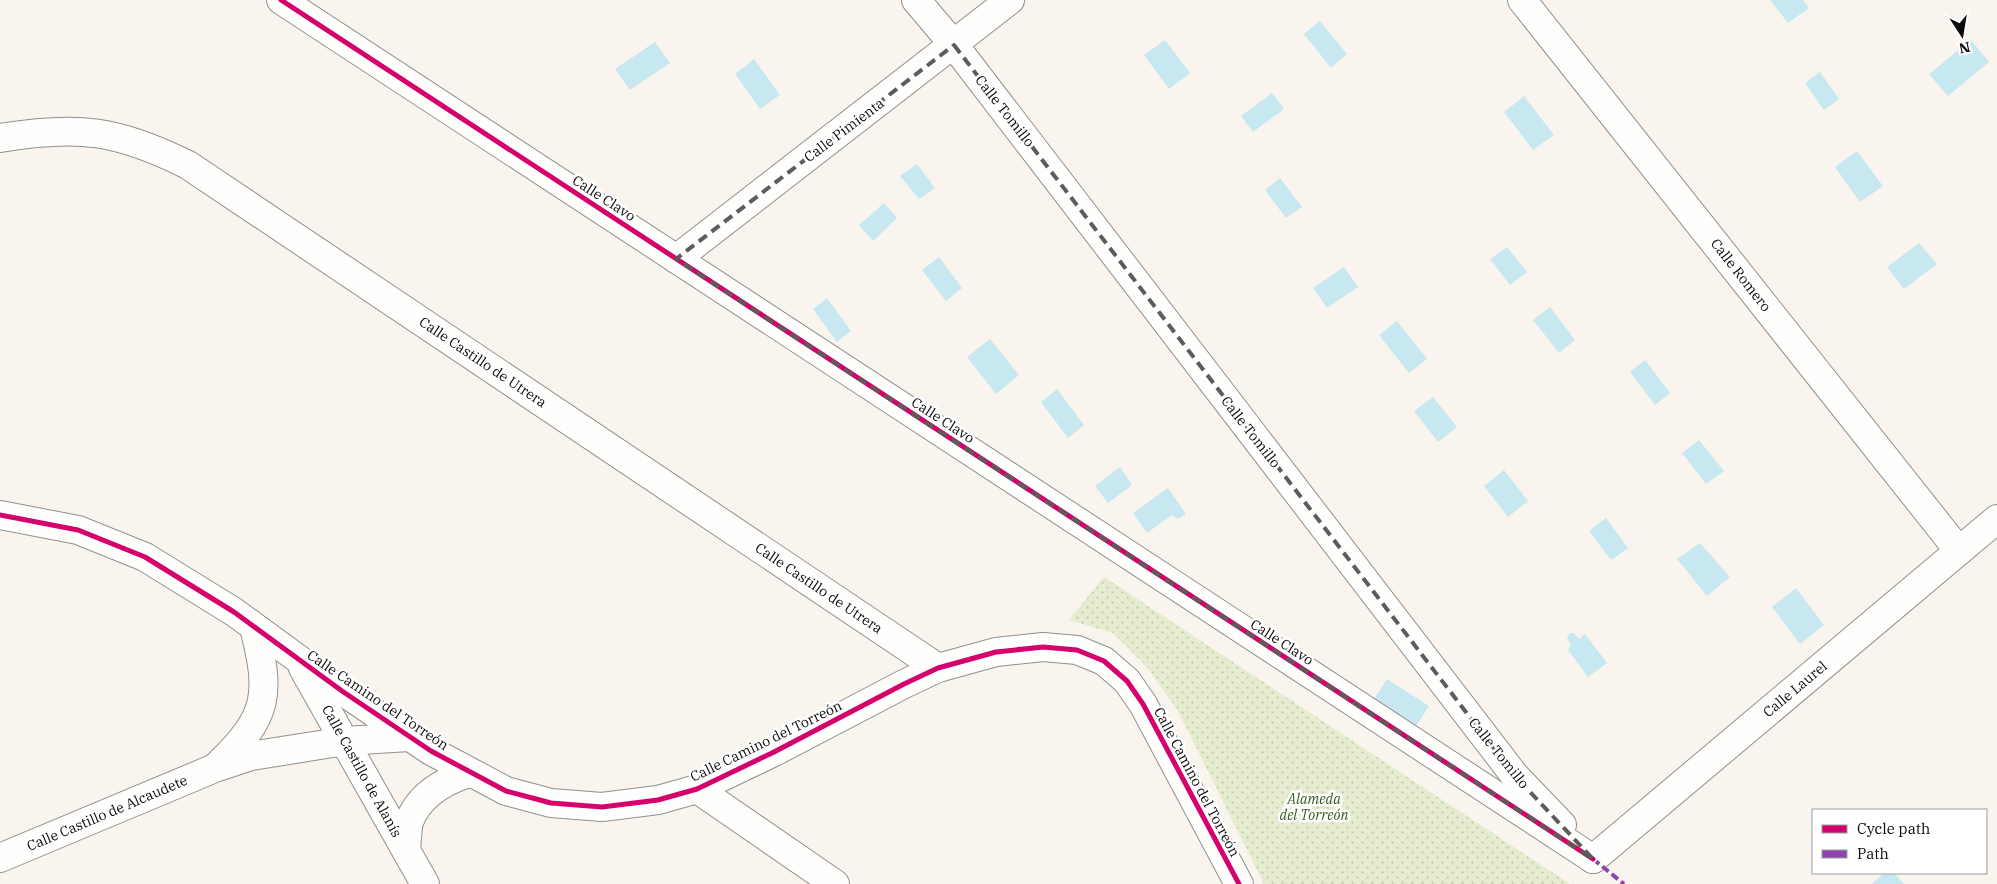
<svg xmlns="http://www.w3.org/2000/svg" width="1997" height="884" viewBox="0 0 1997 884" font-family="'IBM Plex Serif',serif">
	<defs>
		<pattern id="park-dots" width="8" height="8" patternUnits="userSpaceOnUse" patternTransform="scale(1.25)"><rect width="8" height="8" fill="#e5eccf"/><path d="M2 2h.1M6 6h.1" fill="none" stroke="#c3c9b0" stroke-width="1.8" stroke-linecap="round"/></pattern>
	</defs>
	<rect width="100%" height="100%" fill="#f9f5ee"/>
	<polygon fill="url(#park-dots)" points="1104,577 1570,884 1264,884 1178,711 1147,667 1113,633 1069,620"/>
	<g fill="#c7e8f0">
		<polygon points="1770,0 1803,0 1809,8 1788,23"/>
		<polygon points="1320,21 1347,54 1331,68 1304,34"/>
		<polygon points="1165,40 1190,73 1169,89 1144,55"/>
		<polygon points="1971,40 1989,62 1948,96 1929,74"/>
		<polygon points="655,42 670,63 630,90 615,69"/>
		<polygon points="754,59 780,95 760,109 735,74"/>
		<polygon points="1820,72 1839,99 1824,110 1805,83"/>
		<polygon points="1272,93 1284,109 1253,132 1241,116"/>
		<polygon points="1524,96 1554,135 1533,150 1504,112"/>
		<polygon points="1857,151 1883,186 1860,202 1835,167"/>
		<polygon points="917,164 935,188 919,199 900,176"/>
		<polygon points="1280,178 1302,207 1286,218 1265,190"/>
		<polygon points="884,203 897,218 873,241 859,225"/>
		<polygon points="1919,243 1937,264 1904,289 1887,267"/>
		<polygon points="1507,247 1527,272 1510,285 1490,259"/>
		<polygon points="939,257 962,288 946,301 922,270"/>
		<polygon points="1344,267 1358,287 1327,308 1313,288"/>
		<polygon points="827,298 851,331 837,342 813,309"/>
		<polygon points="1550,307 1575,340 1559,353 1533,320"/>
		<polygon points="1397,321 1427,359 1409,373 1379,335"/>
		<polygon points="990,339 1019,375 996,394 967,357"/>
		<polygon points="1645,360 1670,393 1655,405 1630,372"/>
		<polygon points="1057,389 1084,425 1068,438 1041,402"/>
		<polygon points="1433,397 1457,427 1438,442 1414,411"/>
		<polygon points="1699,440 1724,471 1706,484 1682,453"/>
		<polygon points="1120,467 1132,485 1108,503 1095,486"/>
		<polygon points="1504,470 1528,501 1508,517 1484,486"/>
		<polygon points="1168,488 1186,514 1178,519 1172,515 1147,533 1133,513"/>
		<polygon points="1606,518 1628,548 1611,560 1589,531"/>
		<polygon points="1700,543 1730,577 1707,596 1677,559"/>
		<polygon points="1796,588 1824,625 1800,644 1772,607"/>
		<polygon points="1570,633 1574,633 1579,639 1585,634 1607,663 1588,677 1568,650 1571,646 1567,638"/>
		<polygon points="1387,679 1429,706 1415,728 1373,701"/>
		<polygon points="1884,873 1894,873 1904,884 1872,884"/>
	</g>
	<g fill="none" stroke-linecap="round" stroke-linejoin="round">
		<defs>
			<g id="minor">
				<polyline points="281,0 1593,859"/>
				<polyline points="916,0 954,45 1515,776 1562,825"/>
				<polyline points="1522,0 1959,551"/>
				<path d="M0 138C78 125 118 130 188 165L938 668"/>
				<polyline points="676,259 1010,0"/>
				<polyline points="0,515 78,530 145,557 234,612 342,691 431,751 506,791 551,803 602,807 658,800 697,789 774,752 904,684 938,668 996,652 1043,647 1077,650 1104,661 1127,681 1143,704 1239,884"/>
				<polyline points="303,668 425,884"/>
				<path d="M217 766C269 716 271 695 254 627"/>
				<polyline points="697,789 835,884"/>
				<path d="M406 850C407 841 407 830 409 822 419 795 444 781 469 773"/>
				<polyline points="0,858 215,768 251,756 345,741 409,737"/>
				<polyline points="1593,859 1997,519"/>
			</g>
		</defs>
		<use href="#minor" stroke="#92908d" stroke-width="30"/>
		<use href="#minor" stroke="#fefefc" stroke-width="28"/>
		<polyline stroke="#8e44ad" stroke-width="4" stroke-dasharray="8 4" stroke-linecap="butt" points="1593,859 1624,884"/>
		<defs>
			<g id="cycleway">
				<polyline points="281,0 1593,859"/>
				<polyline points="0,515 78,530 145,557 234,612 342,691 431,751 506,791 551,803 602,807 658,800 697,789 774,752 904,684 938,668 996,652 1043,647 1077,650 1104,661 1127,681 1143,704 1239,884"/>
			</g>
		</defs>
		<use href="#cycleway" stroke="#fff" stroke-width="8"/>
		<use href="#cycleway" stroke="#d6006c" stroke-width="5"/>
	</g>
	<path fill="none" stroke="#5e5c5a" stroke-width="4" stroke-dasharray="10 6" stroke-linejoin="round" d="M954 45 1515 776 1593 859 676 259Z"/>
	<g text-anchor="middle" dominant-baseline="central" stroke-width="5" stroke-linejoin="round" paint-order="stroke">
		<g font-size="14" fill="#0a0a0a" stroke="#fff">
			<text transform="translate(1005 111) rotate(52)">Calle Tomillo</text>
			<text transform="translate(844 130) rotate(-37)">Calle Pimienta</text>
			<text transform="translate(604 198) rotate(33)">Calle Clavo</text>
			<text transform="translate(1741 275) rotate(52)">Calle Romero</text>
			<text transform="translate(483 362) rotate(34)">Calle Castillo de Utrera</text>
			<text transform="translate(943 420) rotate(33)">Calle Clavo</text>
			<text transform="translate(1251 432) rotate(52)">Calle Tomillo</text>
			<text transform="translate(819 588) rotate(34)">Calle Castillo de Utrera</text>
			<text transform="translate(1282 642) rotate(33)">Calle Clavo</text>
			<text transform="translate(1795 689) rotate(-40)">Calle Laurel</text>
			<text transform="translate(378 700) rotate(34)">Calle Camino del Torreón</text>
			<text transform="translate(766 741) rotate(-26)">Calle Camino del Torreón</text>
			<text transform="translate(1499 753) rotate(51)">Calle Tomillo</text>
			<text transform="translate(362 771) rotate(61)">Calle Castillo de Alanís</text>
			<text transform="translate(1197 782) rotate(62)">Calle Camino del Torreón</text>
			<text transform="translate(107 813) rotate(-23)">Calle Castillo de Alcaudete</text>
		</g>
		<g font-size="14" font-style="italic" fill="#365d20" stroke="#fff">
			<text x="1314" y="799">Alameda<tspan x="1314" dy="16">del Torreón</tspan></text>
		</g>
	</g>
	<rect x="1812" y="809" width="175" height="65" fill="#ffffff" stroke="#9d9d9d"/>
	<rect x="1822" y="825" width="25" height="8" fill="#d6006c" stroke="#9d9d9d"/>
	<text x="1857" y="834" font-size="15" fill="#0a0a0a">Cycle path</text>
	<rect x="1822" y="850" width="25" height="8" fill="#8e44ad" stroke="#9d9d9d"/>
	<text x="1857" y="859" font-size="15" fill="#0a0a0a">Path</text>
	<g transform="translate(1962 35) rotate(168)" stroke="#ffffff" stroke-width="4" paint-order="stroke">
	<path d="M0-4L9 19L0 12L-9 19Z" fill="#0a0a0a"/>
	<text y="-8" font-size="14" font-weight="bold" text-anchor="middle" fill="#0a0a0a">N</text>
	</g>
</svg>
